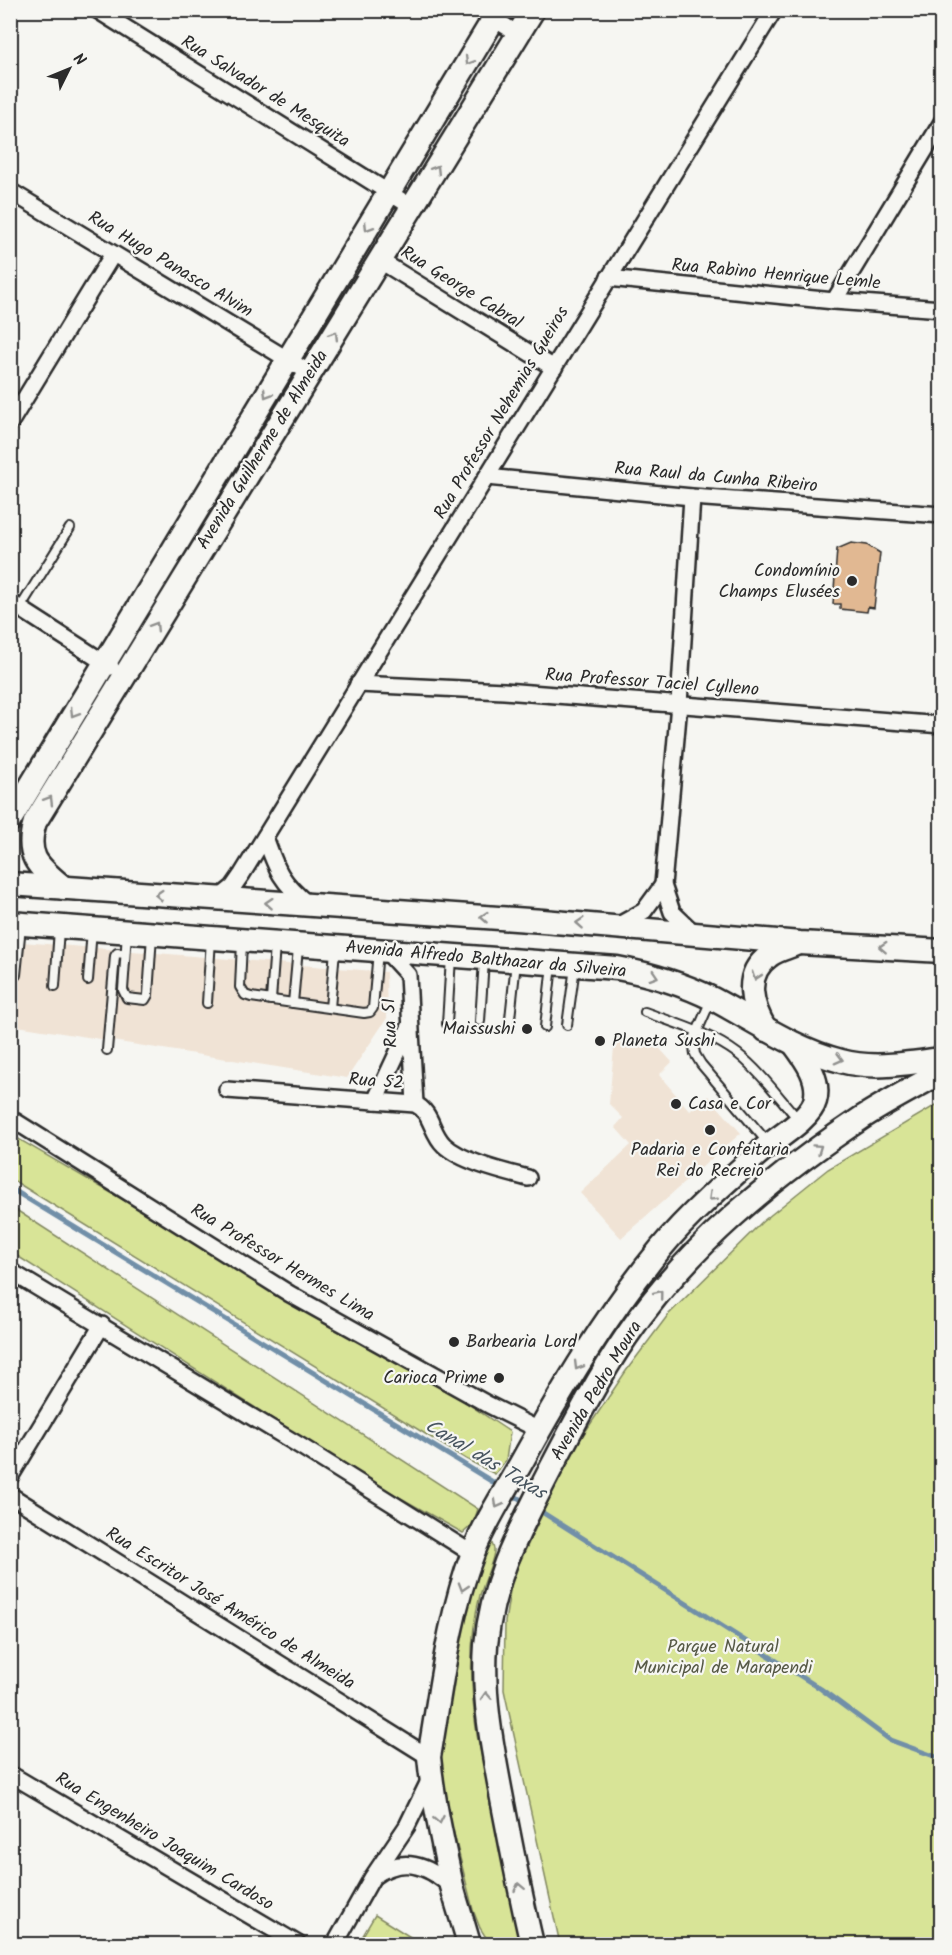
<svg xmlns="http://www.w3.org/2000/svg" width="952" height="1955" viewBox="0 0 952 1955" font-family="Kalam,sans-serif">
	<rect width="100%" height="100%" fill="#f6f6f2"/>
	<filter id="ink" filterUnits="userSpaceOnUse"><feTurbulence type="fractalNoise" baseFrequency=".0167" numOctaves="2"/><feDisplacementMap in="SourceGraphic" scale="12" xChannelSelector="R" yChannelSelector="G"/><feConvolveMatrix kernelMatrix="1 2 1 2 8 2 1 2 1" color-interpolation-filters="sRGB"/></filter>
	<g filter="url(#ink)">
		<g fill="#f0e3d5">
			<polygon points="10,941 386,972 387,1018 347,1078 11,1025"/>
			<polygon points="615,1036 651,1039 672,1062 659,1075 690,1111 708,1096 741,1133 621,1238 580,1193 631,1145 615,1127 623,1118 609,1104"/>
		</g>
		<g fill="#d8e497" stroke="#828861" stroke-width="1.5">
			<polygon points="941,1102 941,1944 560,1944 504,1690 505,1622 512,1579 569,1456 626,1371 668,1315 762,1222 828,1169"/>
			<polygon points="10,1133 15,1137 435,1382 510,1432 506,1460 495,1474 466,1459 11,1179"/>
			<polygon points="10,1206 478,1509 473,1524 463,1533 367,1479 11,1252"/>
			<path d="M491 1541C492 1544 494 1547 494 1550 495 1557 483 1585 480 1595 468 1641 470 1688 477 1735L521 1929 517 1944H490L480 1928 473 1910 442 1786 441 1753 452 1654 479 1568Z"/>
			<polygon points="375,1915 412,1938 408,1944 358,1944"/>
		</g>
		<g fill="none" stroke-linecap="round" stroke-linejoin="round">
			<g stroke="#718fa8" stroke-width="5">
				<polyline points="10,1188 501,1487"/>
				<polyline points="509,1492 526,1503"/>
				<polyline points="537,1509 821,1689 890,1740 942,1759"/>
			</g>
		</g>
		<polygon fill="#e1b892" stroke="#2b2b2b" stroke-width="1.5" points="851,543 867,545 880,553 874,608 868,607 867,612 840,609 840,604 833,604 837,549"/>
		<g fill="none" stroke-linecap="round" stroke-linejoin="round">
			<defs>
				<g id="lane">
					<polyline points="20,608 70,528"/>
					<polyline points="127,933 123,990 127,998 145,1000 148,995 152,935"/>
					<polyline points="242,942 240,987 245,995 251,997 364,1013 370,1012 373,1008 378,951"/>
					<polyline points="16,975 21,926"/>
					<polyline points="88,980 92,930"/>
					<polyline points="55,986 59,929"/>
					<polyline points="271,1000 275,945"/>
					<polyline points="711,1000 693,1041 695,1054 701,1064 768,1143"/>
					<polyline points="207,1003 211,939"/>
					<polyline points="293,1003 298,948"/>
					<polyline points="330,1008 335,950"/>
					<path d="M645 1012C677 1024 710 1033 738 1054 760 1071 780 1099 799 1120"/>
					<polyline points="480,1021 484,960"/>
					<polyline points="447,1024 451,957"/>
					<polyline points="567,1025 575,967"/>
					<polyline points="545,1027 552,965"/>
					<polyline points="509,1028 516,962"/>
					<polyline points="107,1050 115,956 117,953 125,954"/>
				</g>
				<g id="street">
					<polyline points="97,10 412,207"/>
					<polyline points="480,10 518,34"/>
					<polyline points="10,191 310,373"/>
					<polyline points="379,260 554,368"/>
					<polyline points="608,278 834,301 942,309"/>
					<polyline points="834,301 942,122"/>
					<polyline points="10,423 113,254"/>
					<polyline points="487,477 692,497 942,515"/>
					<polyline points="692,497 679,704 663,885 672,912 694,933"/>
					<polyline points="10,602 111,667"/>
					<polyline points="358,684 504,691 942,725"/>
					<path d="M265 837C277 871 281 882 309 905"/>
					<polyline points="218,899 233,887 242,874 774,10"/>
					<polyline points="617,926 644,911 663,885"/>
					<polyline points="387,952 408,975 415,1104"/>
					<path d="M227 1090 415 1104C432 1112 431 1133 444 1145 462 1162 505 1172 528 1178"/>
					<polyline points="375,1101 410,1026"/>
					<polyline points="10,1118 290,1294 489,1405 539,1430"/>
					<polyline points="10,1271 302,1447 473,1554"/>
					<polyline points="10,1477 102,1325"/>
					<polyline points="10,1495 429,1757"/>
					<polyline points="10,1774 298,1944"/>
					<path d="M374 1876C402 1856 428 1864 451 1887"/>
					<polyline points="335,1944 372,1878 407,1826 431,1777"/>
				</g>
				<g id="secondary">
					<polyline points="10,820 499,10"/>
					<polyline points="10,884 543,921 800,943 942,951"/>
					<path d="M64 888C39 867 24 857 35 822L533 10"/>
					<path d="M10 923 617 968C650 974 683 984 713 999 755 1021 794 1049 841 1061 874 1070 909 1063 942 1059"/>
					<path d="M766 1030C752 1007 742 975 769 956 776 950 787 948 796 944"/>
					<path d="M469 1944C464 1925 457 1906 452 1886 443 1844 433 1800 429 1757 441 1689 448 1618 473 1553 485 1522 504 1493 520 1465 562 1389 606 1315 661 1248 688 1215 727 1181 759 1153 773 1140 810 1120 815 1101 821 1080 806 1060 794 1044"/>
					<path d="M532 1944C521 1898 512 1851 503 1804 493 1751 482 1699 486 1645 492 1580 518 1533 547 1476 571 1430 597 1379 626 1337 687 1247 773 1177 863 1117 888 1101 915 1087 942 1072"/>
				</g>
			</defs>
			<use href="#lane" stroke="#2b2b2b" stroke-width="12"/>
			<use href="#street" stroke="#2b2b2b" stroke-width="20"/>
			<use href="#secondary" stroke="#2b2b2b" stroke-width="27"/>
			<use href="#lane" stroke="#f6f6f2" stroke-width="8"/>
			<use href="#street" stroke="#f6f6f2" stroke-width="15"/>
			<use href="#secondary" stroke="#f6f6f2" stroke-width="22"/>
		</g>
		<defs><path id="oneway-chevron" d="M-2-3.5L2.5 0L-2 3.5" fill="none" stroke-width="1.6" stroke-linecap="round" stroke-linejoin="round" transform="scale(1.5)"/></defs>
		<g stroke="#90908e">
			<use href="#oneway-chevron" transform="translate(469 61) rotate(121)"/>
			<use href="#oneway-chevron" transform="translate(436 169) rotate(-58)"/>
			<use href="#oneway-chevron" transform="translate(368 227) rotate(121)"/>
			<use href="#oneway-chevron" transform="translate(334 335) rotate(-58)"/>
			<use href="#oneway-chevron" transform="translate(267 394) rotate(121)"/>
			<use href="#oneway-chevron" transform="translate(155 626) rotate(-58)"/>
			<use href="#oneway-chevron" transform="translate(74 713) rotate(121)"/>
			<use href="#oneway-chevron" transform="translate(49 800) rotate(-59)"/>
			<use href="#oneway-chevron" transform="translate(159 895) rotate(-176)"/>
			<use href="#oneway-chevron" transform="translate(269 903) rotate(-176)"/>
			<use href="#oneway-chevron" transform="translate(484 917) rotate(-176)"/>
			<use href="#oneway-chevron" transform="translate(580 923) rotate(-176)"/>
			<use href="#oneway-chevron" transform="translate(883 947) rotate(-177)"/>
			<use href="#oneway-chevron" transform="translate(654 976) rotate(18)"/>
			<use href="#oneway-chevron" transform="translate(756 976) rotate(109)"/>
			<use href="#oneway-chevron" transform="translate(839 1059) rotate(15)"/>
			<use href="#oneway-chevron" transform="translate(818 1148) rotate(-35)"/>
			<use href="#oneway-chevron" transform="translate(712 1197) rotate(136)"/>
			<use href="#oneway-chevron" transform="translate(659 1294) rotate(-51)"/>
			<use href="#oneway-chevron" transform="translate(578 1366) rotate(121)"/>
			<use href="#oneway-chevron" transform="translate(498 1504) rotate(119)"/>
			<use href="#oneway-chevron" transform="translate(463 1587) rotate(107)"/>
			<use href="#oneway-chevron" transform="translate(486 1696) rotate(-93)"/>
			<use href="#oneway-chevron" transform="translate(439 1820) rotate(79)"/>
			<use href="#oneway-chevron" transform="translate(519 1887) rotate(-102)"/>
		</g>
	</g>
	<g fill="#2b2b2b" stroke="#f6f6f2" stroke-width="2">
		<circle cx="852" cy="581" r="6"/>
		<circle cx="527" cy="1029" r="6"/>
		<circle cx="600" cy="1041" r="6"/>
		<circle cx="676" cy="1104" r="6"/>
		<circle cx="710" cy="1130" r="6"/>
		<circle cx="454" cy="1342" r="6"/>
		<circle cx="499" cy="1378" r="6"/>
	</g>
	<g text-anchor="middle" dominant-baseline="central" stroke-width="4.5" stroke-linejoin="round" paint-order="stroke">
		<g font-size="18" fill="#2b2b2b" stroke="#f6f6f2">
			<text transform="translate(265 92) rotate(32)">Rua Salvador de Mesquita</text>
			<text transform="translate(170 265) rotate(31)">Rua Hugo Panasco Alvim</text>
			<text transform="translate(776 275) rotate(5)">Rua Rabino Henrique Lemle</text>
			<text transform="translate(461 288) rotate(32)">Rua George Cabral</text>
			<text transform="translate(502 413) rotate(-59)">Rua Professor Nehemias Gueiros</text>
			<text transform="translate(263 450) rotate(-58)">Avenida Guilherme de Almeida</text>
			<text transform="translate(716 478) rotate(5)">Rua Raul da Cunha Ribeiro</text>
			<text transform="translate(652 683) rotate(4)">Rua Professor Taciel Cylleno</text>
			<text transform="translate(486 960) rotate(5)">Avenida Alfredo Balthazar da Silveira</text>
			<text transform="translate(391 1023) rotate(-93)">Rua 51</text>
			<text transform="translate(376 1082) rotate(4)">Rua 52</text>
			<text transform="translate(282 1263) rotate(31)">Rua Professor Hermes Lima</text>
			<text transform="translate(597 1391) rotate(-59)">Avenida Pedro Moura</text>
			<text transform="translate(230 1609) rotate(32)">Rua Escritor José Américo de Almeida</text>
			<text transform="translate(164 1842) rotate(31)">Rua Engenheiro Joaquim Cardoso</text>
		</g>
		<g font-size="18" fill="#2b2b2b" stroke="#f6f6f2" text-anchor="end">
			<text x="840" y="571">Condomínio<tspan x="840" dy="21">Champs Elusées</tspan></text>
			<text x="515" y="1029">Maissushi</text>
			<text x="612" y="1041" text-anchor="start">Planeta Sushi</text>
			<text x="688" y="1104" text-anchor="start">Casa e Cor</text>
			<text x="710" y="1150" text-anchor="middle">Padaria e Confeitaria<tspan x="710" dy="21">Rei do Recreio</tspan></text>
			<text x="466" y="1342" text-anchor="start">Barbearia Lord</text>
			<text x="487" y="1378">Carioca Prime</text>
		</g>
		<g font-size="18" fill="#565946" stroke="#f6f6f2">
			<text x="723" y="1647">Parque Natural<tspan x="723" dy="21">Municipal de Marapendi</tspan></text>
		</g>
		<g font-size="20" font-style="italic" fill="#48555f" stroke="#f6f6f2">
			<text transform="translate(485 1460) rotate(31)">Canal das Taxas</text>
		</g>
	</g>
	<rect width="952" height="1955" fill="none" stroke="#f6f6f2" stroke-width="36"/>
	<rect x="18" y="18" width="916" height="1919" fill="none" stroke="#2b2b2b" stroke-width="2" filter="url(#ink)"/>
	<g transform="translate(69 69) rotate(47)" stroke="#f6f6f2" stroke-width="4.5" paint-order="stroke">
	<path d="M0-4.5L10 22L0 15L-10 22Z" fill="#2b2b2b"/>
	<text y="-9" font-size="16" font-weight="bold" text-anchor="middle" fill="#2b2b2b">N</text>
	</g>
</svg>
